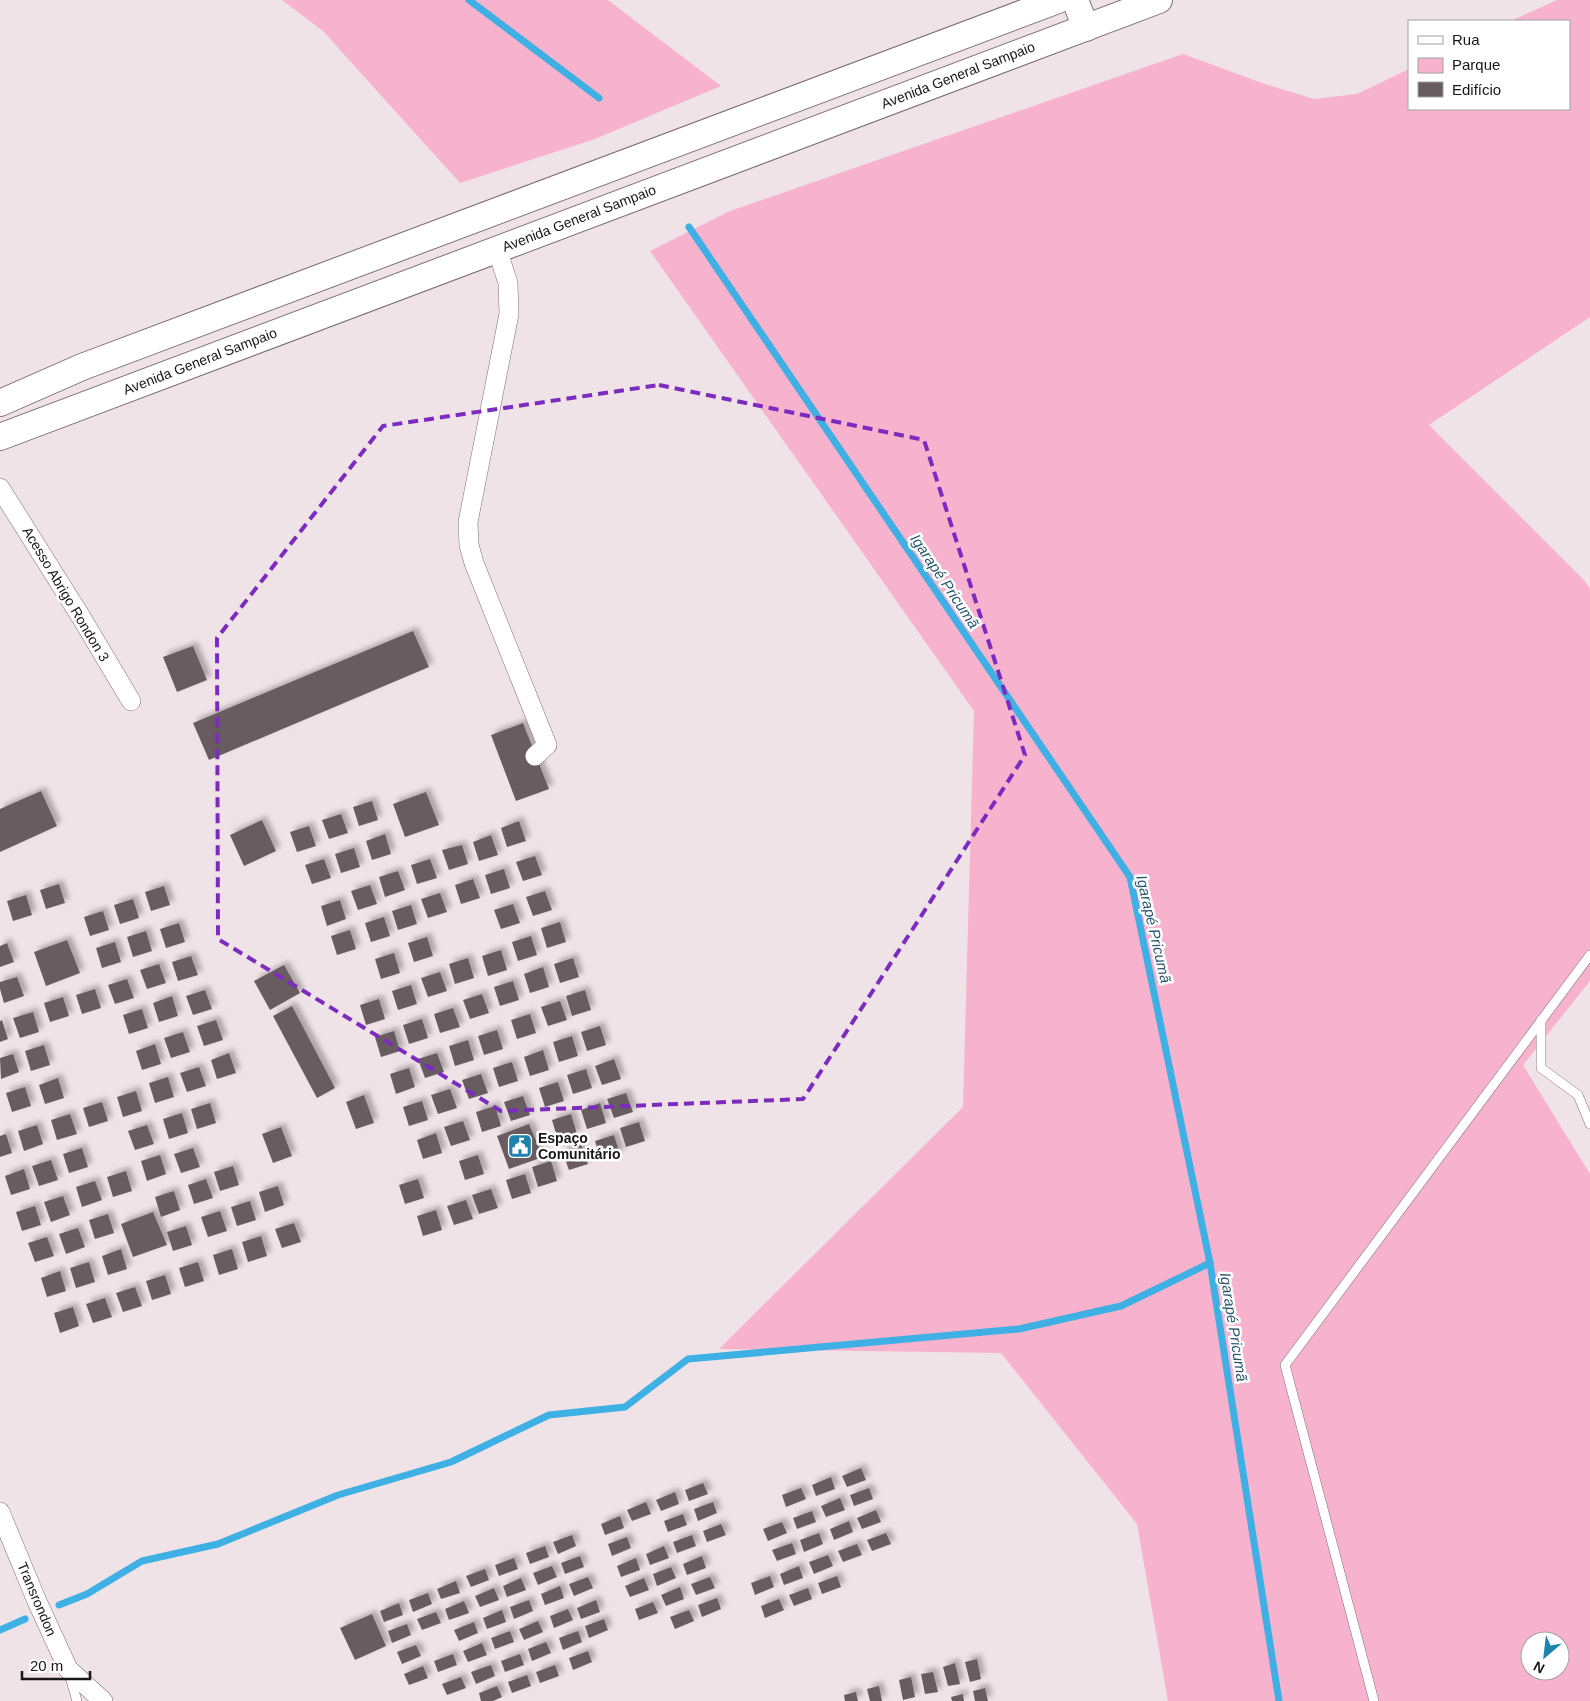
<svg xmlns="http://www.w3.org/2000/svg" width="1590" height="1701" viewBox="0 0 1590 1701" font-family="Arial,sans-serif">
	<defs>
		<filter id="shadow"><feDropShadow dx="4.5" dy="-4.5" stdDeviation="2.5" flood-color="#0004"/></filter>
	</defs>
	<rect width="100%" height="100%" fill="#f0e3e7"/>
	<g fill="#f7b2cd" fill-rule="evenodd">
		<polygon points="282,0 608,0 721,86 595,139 460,183 323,31"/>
		<path d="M1557 0H1590V317L1429 425 1584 580 1590 589V981L1523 1065 1590 1174V1701H1168L1137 1524 1001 1353 719 1349 963 1107 974 711 650 251 730 211 1183 54 1265 84 1314 99 1357 94 1409 69V109H1569V21H1511ZM1530 1641H1560V1671H1530Z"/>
	</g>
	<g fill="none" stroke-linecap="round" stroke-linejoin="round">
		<g stroke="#3fb0e3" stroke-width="7">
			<polyline points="469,0 599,98"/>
			<polyline points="689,227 1130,877 1210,1263 1279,1701"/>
			<polyline points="59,1605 87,1594 142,1561 218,1544 338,1495 451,1462 549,1415 625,1407 688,1359 1019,1329 1121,1306 1210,1263"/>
			<polyline points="0,1630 25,1619"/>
		</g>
	</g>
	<g fill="#675c60" filter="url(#shadow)">
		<polygon points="413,631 429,667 209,760 193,723"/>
		<polygon points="193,646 207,680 177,692 163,657"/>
		<polygon points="523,723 549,789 516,801 491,735"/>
		<polygon points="41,791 57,826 0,852 0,809"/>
		<polygon points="426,792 439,825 405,837 393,804"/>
		<polygon points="372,801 378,820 359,826 353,807"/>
		<polygon points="341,814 348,833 329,839 322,820"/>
		<polygon points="262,820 276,851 244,866 230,835"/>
		<polygon points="519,821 526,841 507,847 501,828"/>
		<polygon points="309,826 316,846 297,852 290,832"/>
		<polygon points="385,834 391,854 372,860 366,841"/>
		<polygon points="491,835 498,855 479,861 473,842"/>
		<polygon points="462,845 468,864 449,870 442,850"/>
		<polygon points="354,848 360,867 341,873 335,854"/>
		<polygon points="535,856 542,875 523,881 516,862"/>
		<polygon points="324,859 331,878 312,884 305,865"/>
		<polygon points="430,859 437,878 417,884 411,865"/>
		<polygon points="504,869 510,888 491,894 485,875"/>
		<polygon points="398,871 405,890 385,897 379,877"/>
		<polygon points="473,879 480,898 461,904 455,885"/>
		<polygon points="59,884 65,903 46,909 40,890"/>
		<polygon points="370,885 377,904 358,910 351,891"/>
		<polygon points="164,886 170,905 151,911 145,892"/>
		<polygon points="545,891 552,910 533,916 526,897"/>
		<polygon points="440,893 447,912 428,918 421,899"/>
		<polygon points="26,895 32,915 13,921 7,901"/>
		<polygon points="133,899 139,918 120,924 114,905"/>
		<polygon points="340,900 346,919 327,926 321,906"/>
		<polygon points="513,904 520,923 501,929 494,910"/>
		<polygon points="411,905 417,924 398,930 392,911"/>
		<polygon points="103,911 109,930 90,936 84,917"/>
		<polygon points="384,917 390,936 371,942 365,923"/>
		<polygon points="560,922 566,942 547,948 541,928"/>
		<polygon points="179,923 185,942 166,948 160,929"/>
		<polygon points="350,930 356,949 337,955 331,936"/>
		<polygon points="146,931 152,951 133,957 127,937"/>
		<polygon points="531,936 537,955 518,961 512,942"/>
		<polygon points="427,937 433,956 414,962 408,943"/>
		<polygon points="67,940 80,973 46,986 34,952"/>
		<polygon points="115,942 121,962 102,968 96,948"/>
		<polygon points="7,943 14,962 0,967 0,946"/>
		<polygon points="501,950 507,970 488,976 482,956"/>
		<polygon points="394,953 400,973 381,979 375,959"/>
		<polygon points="191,956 198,975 178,981 172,962"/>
		<polygon points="468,958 474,978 455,984 449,964"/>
		<polygon points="573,958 579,977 560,983 554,964"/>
		<polygon points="159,964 166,983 147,989 140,970"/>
		<polygon points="284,965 300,993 270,1010 254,981"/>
		<polygon points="543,967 549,987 530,993 524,974"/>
		<polygon points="440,972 447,991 428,997 421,978"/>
		<polygon points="17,977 24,996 4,1003 0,989 0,982"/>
		<polygon points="127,979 134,998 115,1004 108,985"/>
		<polygon points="513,981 519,1000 500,1006 494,987"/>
		<polygon points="411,985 417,1004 398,1010 392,991"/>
		<polygon points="95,989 101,1008 82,1014 76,995"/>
		<polygon points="205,990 212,1009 193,1015 186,996"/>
		<polygon points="585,990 591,1010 572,1016 566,996"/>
		<polygon points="482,994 489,1013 470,1019 463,1000"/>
		<polygon points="172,996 178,1016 159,1022 153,1003"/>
		<polygon points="63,997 69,1016 50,1022 44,1003"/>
		<polygon points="379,999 385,1019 366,1025 360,1005"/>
		<polygon points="560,1001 567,1020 548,1026 541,1007"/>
		<polygon points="292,1006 335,1088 317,1098 273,1016"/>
		<polygon points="453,1008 460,1027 440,1033 434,1014"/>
		<polygon points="142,1009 148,1028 129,1034 123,1015"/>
		<polygon points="33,1012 39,1032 20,1038 13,1018"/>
		<polygon points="530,1014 536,1033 517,1039 511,1020"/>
		<polygon points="422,1019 428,1038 409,1044 403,1025"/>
		<polygon points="2,1020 8,1039 0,1042 0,1021"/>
		<polygon points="216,1020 223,1040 204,1046 197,1026"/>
		<polygon points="600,1026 606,1045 587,1051 581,1032"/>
		<polygon points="497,1030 503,1049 484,1055 478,1036"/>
		<polygon points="394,1031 400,1051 381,1057 375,1037"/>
		<polygon points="183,1032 190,1052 171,1058 164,1038"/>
		<polygon points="572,1036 578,1056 559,1062 553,1042"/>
		<polygon points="468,1040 474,1060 455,1066 449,1046"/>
		<polygon points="155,1044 161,1064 142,1070 136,1051"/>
		<polygon points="44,1045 50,1065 31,1071 25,1051"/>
		<polygon points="543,1050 549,1070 530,1076 524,1057"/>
		<polygon points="229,1053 236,1073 217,1079 211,1060"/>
		<polygon points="437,1053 444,1072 425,1078 418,1059"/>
		<polygon points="13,1054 19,1072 1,1079 0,1058"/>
		<polygon points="614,1059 621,1079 602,1085 595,1066"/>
		<polygon points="512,1062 518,1081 499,1087 493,1068"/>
		<polygon points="199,1067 206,1086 187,1092 180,1073"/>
		<polygon points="409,1068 415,1087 396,1094 390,1074"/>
		<polygon points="586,1069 592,1088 573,1094 567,1075"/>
		<polygon points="481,1074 488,1093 469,1099 462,1080"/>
		<polygon points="168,1077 174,1097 155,1103 149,1083"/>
		<polygon points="58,1078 64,1098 45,1104 39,1085"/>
		<polygon points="558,1082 564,1101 545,1107 539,1088"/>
		<polygon points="25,1087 31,1106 12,1112 6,1093"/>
		<polygon points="450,1089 457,1108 438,1114 431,1095"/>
		<polygon points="136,1091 142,1111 123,1117 117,1097"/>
		<polygon points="626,1093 633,1112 614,1118 607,1099"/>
		<polygon points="364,1095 374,1123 356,1129 346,1102"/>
		<polygon points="523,1096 530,1115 511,1121 504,1102"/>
		<polygon points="422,1101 428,1120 409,1126 403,1107"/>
		<polygon points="102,1102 108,1121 89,1127 83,1108"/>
		<polygon points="210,1103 216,1123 197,1129 191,1109"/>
		<polygon points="600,1103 606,1123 587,1129 581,1110"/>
		<polygon points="495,1106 501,1126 482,1132 476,1112"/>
		<polygon points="182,1113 188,1133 169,1139 163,1119"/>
		<polygon points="70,1114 77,1134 57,1140 51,1120"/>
		<polygon points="571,1114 577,1134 558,1140 552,1120"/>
		<polygon points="463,1121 470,1140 451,1146 444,1127"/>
		<polygon points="639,1122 645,1141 626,1147 620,1128"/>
		<polygon points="529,1124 543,1157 509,1169 497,1136"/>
		<polygon points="37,1125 43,1144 24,1151 18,1131"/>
		<polygon points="147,1125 154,1144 135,1150 128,1131"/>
		<polygon points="281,1127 292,1156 273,1163 262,1134"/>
		<polygon points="436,1133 442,1153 423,1159 417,1140"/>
		<polygon points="6,1134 12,1153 0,1157 0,1136"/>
		<polygon points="614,1135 620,1154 601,1160 595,1141"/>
		<polygon points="581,1145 588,1164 569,1170 562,1151"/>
		<polygon points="82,1148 88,1167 69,1173 63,1154"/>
		<polygon points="193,1148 200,1167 181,1173 174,1154"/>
		<polygon points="160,1155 166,1174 147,1181 141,1161"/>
		<polygon points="478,1155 484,1174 465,1180 459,1161"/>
		<polygon points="51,1160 58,1180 39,1186 32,1166"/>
		<polygon points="551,1161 557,1181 538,1187 532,1167"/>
		<polygon points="233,1166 239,1185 220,1191 214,1172"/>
		<polygon points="24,1169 30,1189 11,1195 5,1176"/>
		<polygon points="126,1171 132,1191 113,1197 107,1177"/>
		<polygon points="525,1174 531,1193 512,1199 506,1180"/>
		<polygon points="206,1179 213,1198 194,1204 188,1185"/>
		<polygon points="418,1179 424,1198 405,1204 399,1185"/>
		<polygon points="95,1181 102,1200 82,1207 76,1187"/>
		<polygon points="278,1186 284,1205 265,1212 259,1192"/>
		<polygon points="491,1189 498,1208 479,1214 472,1195"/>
		<polygon points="174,1191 180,1210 161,1217 155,1197"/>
		<polygon points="63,1196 70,1215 51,1222 44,1202"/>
		<polygon points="466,1200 473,1219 454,1225 447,1206"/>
		<polygon points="250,1201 256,1220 237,1226 231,1207"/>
		<polygon points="35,1206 41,1225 22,1231 16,1212"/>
		<polygon points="436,1210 442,1230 423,1236 417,1216"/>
		<polygon points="220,1211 227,1231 208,1237 201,1217"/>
		<polygon points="153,1212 167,1245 133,1257 121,1224"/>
		<polygon points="108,1214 114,1233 95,1239 89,1220"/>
		<polygon points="294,1223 301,1242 282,1248 275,1229"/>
		<polygon points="186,1226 192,1245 173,1251 167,1232"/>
		<polygon points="78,1228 85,1247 66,1254 59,1234"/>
		<polygon points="261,1236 267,1256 248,1262 242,1242"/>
		<polygon points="47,1237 54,1256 35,1262 28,1243"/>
		<polygon points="121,1249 127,1269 108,1275 102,1256"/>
		<polygon points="232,1249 238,1269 219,1275 213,1255"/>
		<polygon points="89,1262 95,1282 76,1288 70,1268"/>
		<polygon points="198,1262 204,1281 185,1287 179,1268"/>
		<polygon points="60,1271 66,1291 47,1297 41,1278"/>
		<polygon points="165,1275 171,1294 152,1300 146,1281"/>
		<polygon points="135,1287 142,1306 123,1312 116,1293"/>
		<polygon points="105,1298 112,1317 93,1323 86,1304"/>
		<polygon points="73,1307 79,1326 60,1333 54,1313"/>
		<polygon points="861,1468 866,1480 847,1487 842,1476"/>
		<polygon points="831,1477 835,1489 816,1496 812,1485"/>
		<polygon points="703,1483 708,1494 689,1501 685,1490"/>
		<polygon points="801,1488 806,1499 786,1507 782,1495"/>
		<polygon points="869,1488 873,1499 854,1506 850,1495"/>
		<polygon points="675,1492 679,1504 661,1511 656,1500"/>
		<polygon points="840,1498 845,1510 826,1517 821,1506"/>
		<polygon points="646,1502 651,1514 632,1521 627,1510"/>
		<polygon points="713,1502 717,1513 698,1521 694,1509"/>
		<polygon points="876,1510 881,1522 862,1529 857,1518"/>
		<polygon points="812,1511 816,1522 797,1529 793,1518"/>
		<polygon points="683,1514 687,1525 668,1532 664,1521"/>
		<polygon points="620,1516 624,1528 605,1535 601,1524"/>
		<polygon points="849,1521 853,1532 834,1540 830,1529"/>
		<polygon points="782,1522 787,1533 768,1541 763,1529"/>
		<polygon points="721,1524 726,1535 707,1542 703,1531"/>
		<polygon points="819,1533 823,1544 804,1552 800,1540"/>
		<polygon points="886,1533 891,1544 872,1551 867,1540"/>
		<polygon points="572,1535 576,1546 558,1554 553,1542"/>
		<polygon points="692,1535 696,1546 677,1553 673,1542"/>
		<polygon points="627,1537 631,1548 612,1556 608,1544"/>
		<polygon points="792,1543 796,1554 777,1561 772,1550"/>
		<polygon points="857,1544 862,1555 843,1562 838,1551"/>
		<polygon points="545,1546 549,1557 530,1564 526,1553"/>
		<polygon points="664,1546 669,1558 650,1565 646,1554"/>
		<polygon points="828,1555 833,1566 814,1574 809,1562"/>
		<polygon points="580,1556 584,1567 565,1574 561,1563"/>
		<polygon points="702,1556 706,1568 687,1575 683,1564"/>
		<polygon points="514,1558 518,1569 499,1576 495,1565"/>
		<polygon points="636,1558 640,1570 621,1577 617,1566"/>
		<polygon points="552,1566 557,1577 538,1585 533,1573"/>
		<polygon points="799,1566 803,1578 784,1585 780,1574"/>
		<polygon points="671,1567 676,1578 657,1586 653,1574"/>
		<polygon points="485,1569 489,1580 471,1587 466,1576"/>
		<polygon points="770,1576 774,1587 755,1595 751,1583"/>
		<polygon points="837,1576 841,1587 822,1594 818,1583"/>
		<polygon points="588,1577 593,1588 574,1596 569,1584"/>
		<polygon points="710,1577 715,1588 696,1595 691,1584"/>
		<polygon points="521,1578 526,1590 507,1597 503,1586"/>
		<polygon points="644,1578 649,1590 630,1597 625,1586"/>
		<polygon points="456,1581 460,1593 441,1599 437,1589"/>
		<polygon points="560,1586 564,1598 545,1605 541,1594"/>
		<polygon points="680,1587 684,1599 666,1606 661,1595"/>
		<polygon points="494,1588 499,1600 480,1607 475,1596"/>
		<polygon points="808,1588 812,1599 794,1606 789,1595"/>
		<polygon points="428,1593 432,1604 413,1612 409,1600"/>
		<polygon points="717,1598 721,1609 702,1617 698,1605"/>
		<polygon points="779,1599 784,1610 765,1618 761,1606"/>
		<polygon points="529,1600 533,1611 514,1619 510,1607"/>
		<polygon points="596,1600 600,1612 581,1619 577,1608"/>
		<polygon points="464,1601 469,1613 449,1620 445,1609"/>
		<polygon points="653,1602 658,1613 639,1620 635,1609"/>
		<polygon points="399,1603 403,1615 384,1622 380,1611"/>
		<polygon points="568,1609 573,1620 554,1628 550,1616"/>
		<polygon points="502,1610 506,1622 487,1629 483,1618"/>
		<polygon points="689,1610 694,1621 675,1629 670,1617"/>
		<polygon points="436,1612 441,1623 422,1630 417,1619"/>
		<polygon points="372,1614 386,1646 355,1660 340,1628"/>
		<polygon points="604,1619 608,1630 589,1638 585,1626"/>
		<polygon points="538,1621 543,1632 524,1640 519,1629"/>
		<polygon points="474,1622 478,1633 459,1641 454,1630"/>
		<polygon points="407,1624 411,1635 392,1643 388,1631"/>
		<polygon points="510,1631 514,1642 495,1649 491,1638"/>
		<polygon points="578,1631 582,1642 563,1650 559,1638"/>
		<polygon points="546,1642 551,1653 532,1661 528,1649"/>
		<polygon points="482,1643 487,1655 468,1662 463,1651"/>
		<polygon points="416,1645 421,1656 402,1664 397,1652"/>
		<polygon points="588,1651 592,1662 573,1670 569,1658"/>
		<polygon points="453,1654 457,1665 438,1672 434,1661"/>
		<polygon points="520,1654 524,1665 505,1672 501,1661"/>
		<polygon points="977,1659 981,1679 970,1682 965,1662"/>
		<polygon points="955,1663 960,1684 948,1686 943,1667"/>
		<polygon points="491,1665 495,1676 476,1684 471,1672"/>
		<polygon points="555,1665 559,1676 540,1683 536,1672"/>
		<polygon points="423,1666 428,1678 409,1685 404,1674"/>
		<polygon points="933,1672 938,1692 925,1694 921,1674"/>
		<polygon points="527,1675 531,1686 512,1693 508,1682"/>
		<polygon points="461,1677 466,1688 447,1695 442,1684"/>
		<polygon points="911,1677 915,1697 903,1700 899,1680"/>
		<polygon points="497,1686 502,1697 493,1701 481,1701 479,1693"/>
		<polygon points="879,1686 882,1701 870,1701 867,1689"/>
		<polygon points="985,1688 988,1701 975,1701 973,1691"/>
		<polygon points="856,1692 858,1701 845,1701 844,1695"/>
		<polygon points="963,1694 964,1701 952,1701 951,1697"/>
	</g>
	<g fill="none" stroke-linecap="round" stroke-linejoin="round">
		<defs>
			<g id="lane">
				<polyline points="1541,1020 1541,1068 1578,1095 1590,1124"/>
				<polyline points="70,1677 77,1701"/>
				<polyline points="1374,1701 1285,1365 1590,955"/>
			</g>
			<g id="street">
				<polyline points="497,249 508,283 509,314 468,522 469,545 474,563 547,745 535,756"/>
				<polyline points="0,488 81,617 131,701"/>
				<polyline points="0,1512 36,1599 68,1669 103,1701"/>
			</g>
			<g id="secondary">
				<polyline points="1075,0 1086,28"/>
				<polyline points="0,403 82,367 1058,0"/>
				<polyline points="0,437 1159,0"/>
			</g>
		</defs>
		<use href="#lane" stroke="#7c7074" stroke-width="10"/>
		<use href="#street" stroke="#7c7074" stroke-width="20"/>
		<use href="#secondary" stroke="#7c7074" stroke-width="28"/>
		<use href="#lane" stroke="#fff" stroke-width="9"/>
		<use href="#street" stroke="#fff" stroke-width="19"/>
		<use href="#secondary" stroke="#fff" stroke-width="26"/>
	</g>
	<path fill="none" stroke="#7b2cbf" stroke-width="4" stroke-dasharray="10 6" stroke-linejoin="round" d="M659 385 924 440 1025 755 803 1099 501 1111 218 939 217 638 383 426Z"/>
	<defs>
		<symbol id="civic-square" viewBox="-11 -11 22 22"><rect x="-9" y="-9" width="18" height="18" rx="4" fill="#1d82ac" stroke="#fff"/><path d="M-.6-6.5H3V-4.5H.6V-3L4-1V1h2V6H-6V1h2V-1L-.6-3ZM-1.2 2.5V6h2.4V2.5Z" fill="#fff"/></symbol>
	</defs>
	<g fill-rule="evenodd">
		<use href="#civic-square" x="506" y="1132" width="28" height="28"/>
	</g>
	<g text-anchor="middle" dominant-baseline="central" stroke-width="5" stroke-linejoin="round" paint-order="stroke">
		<g font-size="14" fill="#1a1517" stroke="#fff">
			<text transform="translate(958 75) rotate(-21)">Avenida General Sampaio</text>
			<text transform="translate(579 218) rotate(-21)">Avenida General Sampaio</text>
			<text transform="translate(200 361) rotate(-21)">Avenida General Sampaio</text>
			<text transform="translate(66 594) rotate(59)">Acesso Abrigo Rondon 3</text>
			<text transform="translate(37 1599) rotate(67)">Transrondon</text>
		</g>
		<g font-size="14" font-weight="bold" fill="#1a1517" stroke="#fff" text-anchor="start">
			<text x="538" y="1138">Espaço<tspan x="538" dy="16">Comunitário</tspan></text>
		</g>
		<g font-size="15" font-style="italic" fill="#2b586f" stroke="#fff">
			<text transform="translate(945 581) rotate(56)">Igarapé Pricumã</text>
			<text transform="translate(1154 929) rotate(77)">Igarapé Pricumã</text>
			<text transform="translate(1234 1327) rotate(81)">Igarapé Pricumã</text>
		</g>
	</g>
	<rect x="1408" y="20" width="162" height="90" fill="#ffffff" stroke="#a3a1a2"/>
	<rect x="1418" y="36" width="25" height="8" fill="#ffffff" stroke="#a3a1a2"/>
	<text x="1452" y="45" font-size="15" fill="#1a1517">Rua</text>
	<rect x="1418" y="58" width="25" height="15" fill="#f7b2cd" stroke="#a3a1a2"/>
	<text x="1452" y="70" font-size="15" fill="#1a1517">Parque</text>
	<rect x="1418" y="82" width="25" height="15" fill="#675c60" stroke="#a3a1a2"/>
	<text x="1452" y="95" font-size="15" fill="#1a1517">Edifício</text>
	<g transform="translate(1545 1656) rotate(208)"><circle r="24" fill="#ffffff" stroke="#a3a1a2"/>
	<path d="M0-4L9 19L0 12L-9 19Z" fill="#1d82ac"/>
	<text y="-8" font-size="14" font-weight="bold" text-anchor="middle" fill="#1a1517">N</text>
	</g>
	<path d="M22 1671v8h68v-8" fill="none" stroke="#1a1517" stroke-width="2.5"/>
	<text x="30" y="1671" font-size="15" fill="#1a1517" stroke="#ffffff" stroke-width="4" paint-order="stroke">20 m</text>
</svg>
